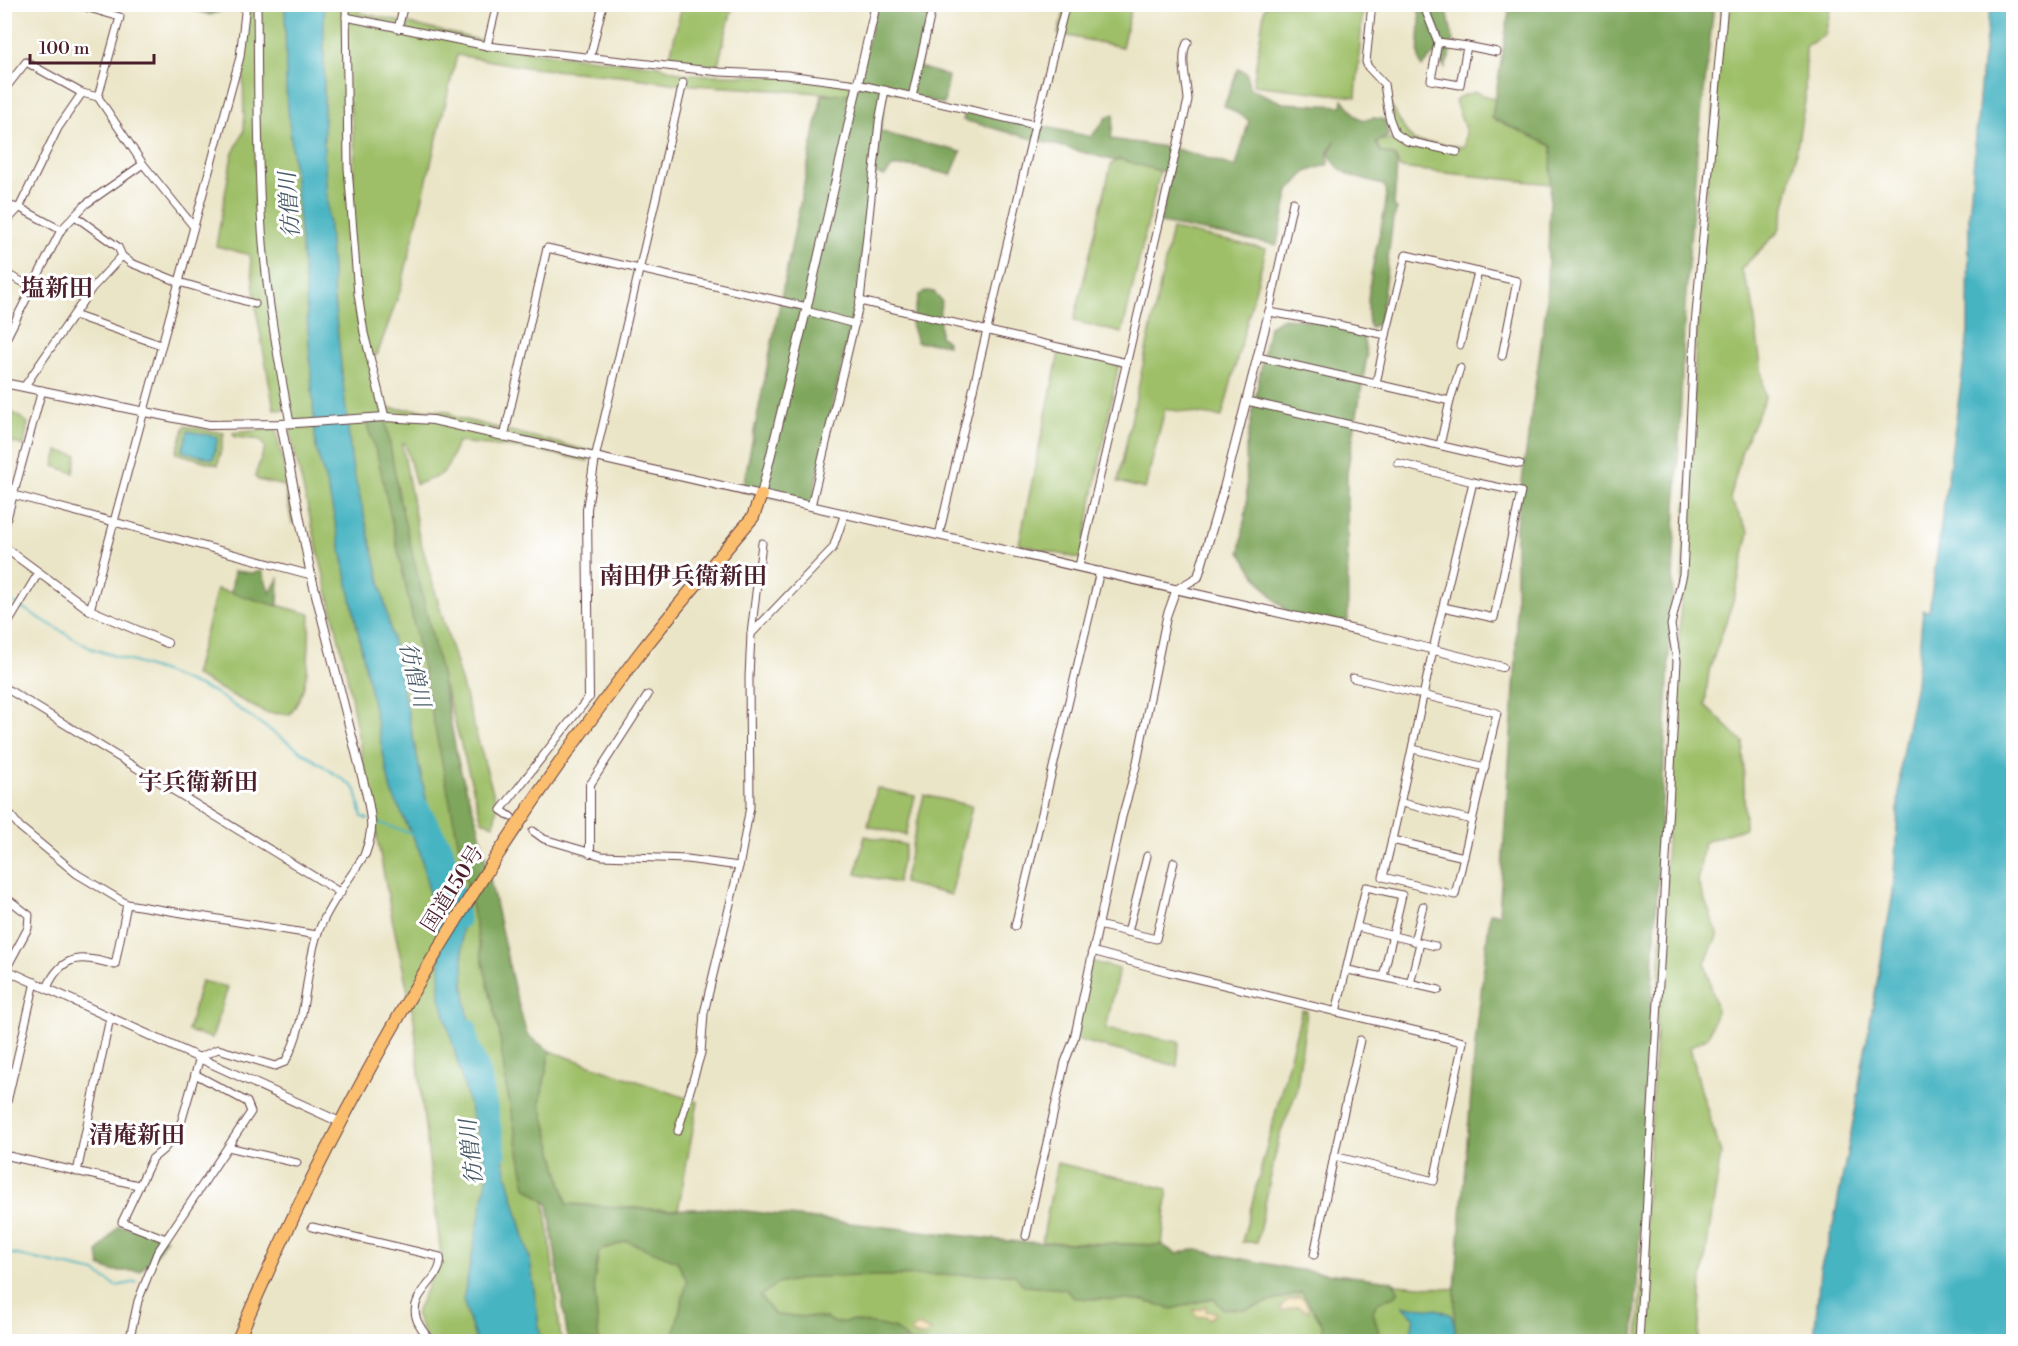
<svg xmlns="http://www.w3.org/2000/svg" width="2018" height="1346" viewBox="0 0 2018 1346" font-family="'Libre Bodoni','Noto Serif JP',serif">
	<rect width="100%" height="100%" fill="#fff"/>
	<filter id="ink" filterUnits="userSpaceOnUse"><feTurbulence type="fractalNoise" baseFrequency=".0167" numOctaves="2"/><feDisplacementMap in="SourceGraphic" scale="12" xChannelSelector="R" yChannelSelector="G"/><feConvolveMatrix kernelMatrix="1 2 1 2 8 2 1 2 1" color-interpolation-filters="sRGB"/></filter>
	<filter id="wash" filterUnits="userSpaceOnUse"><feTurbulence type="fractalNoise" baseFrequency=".008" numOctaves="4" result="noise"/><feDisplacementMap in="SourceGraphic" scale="24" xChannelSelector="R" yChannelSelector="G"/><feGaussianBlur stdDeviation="1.35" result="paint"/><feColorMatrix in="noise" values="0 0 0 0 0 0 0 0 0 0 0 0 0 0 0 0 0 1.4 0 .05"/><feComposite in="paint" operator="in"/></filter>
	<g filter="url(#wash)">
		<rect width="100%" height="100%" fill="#ebe5c7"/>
		<g fill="#9ebf68" stroke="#746f4a" stroke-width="1.5" fill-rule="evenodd">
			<path d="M247 5H358V12L532 52 659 66 684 74 799 77 857 84 855 94H835L677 84 629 77 531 68 457 55 401 288 377 355H370L383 408 448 411 454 417 590 451 588 461 537 450 457 442C446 472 448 475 416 484L405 443 402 444 418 532 497 806 494 825 482 821 445 686 455 749 514 988 549 1233 561 1341H427L415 1315 441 1255 422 1104 414 1019 392 918 345 665 291 437V411L274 409 257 315 250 255 216 246 232 155 244 131 243 61ZM350 102 355 152 352 185 347 128Z"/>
			<polygon points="682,5 733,5 718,64 711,66 669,60"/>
			<polygon points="1066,5 1132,5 1122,47 1058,34"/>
			<polygon points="1265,5 1363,5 1356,97 1253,85"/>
			<polygon points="1723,5 1831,5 1825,35 1806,46 1805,101 1791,181 1779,231 1741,269 1752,298 1765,398 1742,450 1730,499 1749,532 1735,595 1709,671 1705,705 1743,742 1745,828 1704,842 1698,883 1718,934 1705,963 1717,1011 1708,1037 1690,1047 1701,1090 1721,1153 1702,1280 1698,1341 1638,1342 1703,222"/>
			<polygon points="1475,92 1495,99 1492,118 1552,145 1551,184 1400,168 1395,156 1381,152 1376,143 1381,140 1396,139 1387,98 1405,130 1414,141 1464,147 1466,132 1455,101 1462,96"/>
			<polygon points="1119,158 1160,171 1122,333 1074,321 1111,165"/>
			<polygon points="1172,229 1266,249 1222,417 1165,409 1145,489 1118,482"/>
			<polygon points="1060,348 1119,362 1081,559 1019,544"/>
			<polygon points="14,413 28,423 24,446 6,440 10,430 4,425"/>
			<polygon points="185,426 224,433 218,465 176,453"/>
			<polygon points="271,429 276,430 296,523 292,523 285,486 258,480 255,476 265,447 260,440 235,437 233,433"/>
			<polygon points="58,451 77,455 74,473 54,466"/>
			<path d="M217 589 310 614C308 648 312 687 290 714L266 713 194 675Z"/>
			<polygon points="877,788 915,796 906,835 868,826"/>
			<polygon points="924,795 972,806 951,895 903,883"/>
			<polygon points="865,836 906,845 897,883 856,874"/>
			<polygon points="1090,961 1119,969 1106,1029 1179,1042 1177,1066 1074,1039"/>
			<polygon points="201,981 228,987 212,1038 188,1031"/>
			<polygon points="1302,1010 1307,1011 1296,1093 1279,1137 1257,1242 1242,1242"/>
			<polygon points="550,1051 698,1102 678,1210 785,1228 1393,1283 1392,1281 1397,1284 1455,1289 1455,1327 1451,1315 1442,1342 581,1341 577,1216 671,1210 567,1204 540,1102"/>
			<polygon points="1057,1163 1168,1189 1162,1245 1042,1242"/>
		</g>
		<g fill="#7ea65c" stroke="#646244" stroke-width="1.5">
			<polygon points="236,5 237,5 210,15 180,5"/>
			<path d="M877 5H933L919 67 948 76 944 104 886 90 880 131C906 141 934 144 961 152L951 175 913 166 892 167 885 176 874 174 856 301 811 505 742 491 822 95 855 93Z"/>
			<path d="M1417 5H1446L1454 45 1445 68 1434 54 1422 67C1413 51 1425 24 1417 5Z"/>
			<polygon points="1510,5 1714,5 1697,153 1685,306 1671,625 1634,1341 1454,1342 1455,1289 1475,1045 1490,913 1499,914 1516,659 1516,525 1546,307 1552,146 1492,118"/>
			<path d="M1238 69 1247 73 1249 88 1283 103 1342 106 1343 99 1357 117 1364 120 1374 118 1385 120 1388 136 1376 143 1381 152 1395 156 1397 165 1394 205 1397 210 1393 219 1380 322 1370 328C1363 299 1375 257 1381 227 1384 213 1388 201 1385 186 1361 177 1341 180 1329 153L1336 140 1328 151 1329 164 1306 172 1289 191 1277 245 1160 223 1171 172 1160 171 1119 159 1115 161 963 120 966 109 1091 137 1108 116 1114 114 1111 139 1173 148 1236 167 1249 120 1224 106Z"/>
			<path d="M927 291 934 292 942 302C937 312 941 325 940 336L947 342V345C937 342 927 344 917 342L911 324 919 295Z"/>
			<path d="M1283 318 1320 321 1332 323 1363 337 1367 356 1347 473 1348 621C1333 623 1304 623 1292 615 1272 601 1253 572 1240 552L1247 503 1246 447 1269 326Z"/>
			<polygon points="385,417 400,502 440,669 459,766 478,825 514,988 527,1035 550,1051 540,1102 567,1204 665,1210 719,1208 1018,1242 1162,1245 1177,1254 1192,1249 1293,1269 1392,1281 1399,1291 1394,1297 1378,1302 1373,1311 1381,1341 1324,1341 1322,1324 1302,1292 1247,1309 1223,1309 1214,1298 1172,1309 1144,1301 1074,1298 1065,1289 1024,1286 1014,1274 811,1277 777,1284 760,1296 775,1315 826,1318 835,1323 852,1321 880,1325 896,1329 909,1341 840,1342 837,1340 835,1341 672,1341 687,1281 677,1261 627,1241 599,1251 594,1282 599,1341 568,1341 548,1204 526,1187 506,1086 499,1031 483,963 407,592 378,458 365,419"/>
			<polygon points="234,571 252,573 262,571 270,593 279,577 278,606 231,593"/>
			<polygon points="118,1226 139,1229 166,1239 157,1253 140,1271 112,1271 100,1266 98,1252"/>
		</g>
		<g fill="#eeda9e" stroke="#9c7c64" stroke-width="1.5">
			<polygon points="1298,1297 1303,1298 1308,1307 1308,1312 1298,1306 1282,1311 1280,1308 1287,1301"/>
			<polygon points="1206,1305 1206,1311 1215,1312 1215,1315 1209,1319 1206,1316 1199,1317 1194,1313 1194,1309 1201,1309"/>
			<path d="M918 1326 931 1331C924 1338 920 1337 911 1333L913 1329Z"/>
		</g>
		<g fill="#46b4c2" stroke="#486a76" stroke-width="1.5">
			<polygon points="285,5 324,5 324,153 334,300 352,465 380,581 431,822 461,910 464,986 472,1046 530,1259 541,1341 476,1341 463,1300 488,1174 440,997 440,951 428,887 420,852 391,791 330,497 316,448 305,283 286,90"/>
			<polygon points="1991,5 2014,5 2013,1341 1814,1341 1820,1270 1833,1226 1859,1091 1859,1084 1893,893 1901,759 1916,683 1923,610 1929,611 1968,333 1969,217 1982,65"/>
			<polygon points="188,431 218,437 213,459 182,451"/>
			<polygon points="1403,1306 1437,1309 1451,1315 1455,1327 1454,1341 1407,1341 1410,1339 1414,1317"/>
		</g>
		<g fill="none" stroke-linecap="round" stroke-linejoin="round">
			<g stroke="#46b4c2" stroke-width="2">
				<polyline points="4,597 90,648 161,671 214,692 351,785 356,790 362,817 368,819"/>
				<polyline points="373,821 413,834"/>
				<polyline points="4,1252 95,1272 116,1286 137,1282"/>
			</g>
			<g stroke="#46b4c2" stroke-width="15">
				<polyline points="420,804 446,849 461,910 462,921"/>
				<polyline points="469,1026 472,1046 483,1071 499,1154"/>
			</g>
		</g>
	</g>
	<g filter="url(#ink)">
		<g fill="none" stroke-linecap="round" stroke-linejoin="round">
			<defs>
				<g id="minor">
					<polyline points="75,4 120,17 98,97 143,164 194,227"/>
					<path d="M257 4C258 79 257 154 262 229 266 294 278 359 290 423"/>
					<polyline points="346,4 348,168 358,294 364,333 385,417"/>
					<polyline points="1372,4 1366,62 1368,67 1384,84 1389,117 1395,133 1407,141 1457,152"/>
					<polyline points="1423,4 1438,42 1431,80 1460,85 1467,46 1438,42"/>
					<polyline points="346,17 487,46 720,72 787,75 857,84 1035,125"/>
					<polyline points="398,29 404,4"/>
					<polyline points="487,46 497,4"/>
					<polyline points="1467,46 1497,52"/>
					<polyline points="590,58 603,4"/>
					<polyline points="4,84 8,85 26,62 82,93 98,97"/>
					<polyline points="912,97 933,4"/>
					<polyline points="1293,202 1269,312 1320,321 1386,335 1376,384 1450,401"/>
					<polyline points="4,204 22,209 61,230"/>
					<polyline points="75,216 118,247 122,256 131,263 179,282 255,304"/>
					<polyline points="4,224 19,208 58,128 82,93"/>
					<polyline points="4,273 33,287"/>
					<polyline points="860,301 1127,363"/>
					<polyline points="806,311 855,324"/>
					<polyline points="74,315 161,345"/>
					<polyline points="1386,335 1406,255 1478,272"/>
					<polyline points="4,343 61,230 86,204 143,164"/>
					<polyline points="1460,345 1478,272 1517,281 1502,356"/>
					<polyline points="1258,357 1376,384"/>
					<polyline points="24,387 92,288 122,256"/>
					<polyline points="1247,401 1520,464"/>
					<polyline points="504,437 547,248 807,307"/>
					<polyline points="1440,445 1450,401 1460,368"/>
					<polyline points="595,458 683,83"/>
					<polyline points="14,495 311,575"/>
					<polyline points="811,506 860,301 879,122 885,90"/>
					<polyline points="4,529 42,390"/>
					<polyline points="939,535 1035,125 1066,4"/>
					<path d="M1079 566 1188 100C1187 84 1179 53 1188 42"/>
					<polyline points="1443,607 1494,618 1521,492 1473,482"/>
					<polyline points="90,610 240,57 246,4"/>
					<polyline points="4,630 39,572"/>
					<polyline points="751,634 833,548 845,513"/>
					<path d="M1353 678 1497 713 1455 895 1383 877C1402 802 1416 726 1433 650 1445 594 1460 538 1473 482L1398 463"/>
					<polyline points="4,687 341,893"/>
					<polyline points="1413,749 1485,767"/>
					<polyline points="590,785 648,695"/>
					<polyline points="1402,803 1472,820"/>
					<polyline points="4,807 20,827 77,874 127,904 317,935"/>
					<polyline points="511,817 501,810 589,697"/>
					<polyline points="533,831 544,839 602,856 687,859 739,866"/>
					<polyline points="1392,840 1464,857"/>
					<polyline points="4,896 29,915 28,928 6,969"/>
					<polyline points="1098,925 1156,939 1174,862"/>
					<polyline points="1015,926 1100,571"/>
					<polyline points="1357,927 1435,946"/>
					<polyline points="1128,932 1147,856"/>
					<polyline points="1414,941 1423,906"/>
					<polyline points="1092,951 1169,972 1463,1042 1434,1181 1334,1156 1314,1255"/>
					<polyline points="1383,977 1439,990"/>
					<polyline points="1410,984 1420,943"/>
					<path d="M47 988C62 953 83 955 115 965L127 904"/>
					<polyline points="1336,1012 1366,887 1402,895 1383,977 1348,970"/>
					<polyline points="4,1115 35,982"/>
					<polyline points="678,1131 701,1053 704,1013 740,862 750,807 749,677 751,634 762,543"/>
					<polyline points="228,1147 297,1163"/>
					<polyline points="4,1155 138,1185"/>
					<polyline points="1334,1156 1360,1040"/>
					<polyline points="77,1172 110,1018"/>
					<path d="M312 1227 440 1257C445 1278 409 1292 416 1317 418 1326 426 1334 431 1342"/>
					<polyline points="1026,1236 1065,1062 1074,1039 1122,817 1136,767 1167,615 1176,590"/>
					<path d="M166 1239 122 1222 152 1159 164 1149 179 1130 200 1057 218 1049 275 1066 285 1062C307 1024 304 979 316 938 326 908 349 880 365 854"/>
					<polyline points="129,1342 138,1301 157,1253 251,1112 247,1102 195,1074"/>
					<polyline points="1639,1342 1677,661 1671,625 1683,574 1695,325 1724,4"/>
				</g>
				<g id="tertiary">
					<polyline points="4,383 209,425 281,424 385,417 433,420 1359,631 1502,667"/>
					<path d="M281 424 311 575 367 796C372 821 374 829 365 854"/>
					<polyline points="761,495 806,311 876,4"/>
					<polyline points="4,547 90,610 167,643"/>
					<polyline points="1176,590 1198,577 1224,488 1269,312"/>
					<polyline points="589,697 587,509 595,458"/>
					<polyline points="590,785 590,853"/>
					<polyline points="4,969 342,1123"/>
				</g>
				<path id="trunk" d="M237 1342C340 1098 480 863 640 653 676 607 715 562 753 517L761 495"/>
			</defs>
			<use href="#minor" stroke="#623d42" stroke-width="9"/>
			<use href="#tertiary" stroke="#623d42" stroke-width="10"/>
			<use href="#trunk" stroke="#623d42" stroke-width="14"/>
			<use href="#minor" stroke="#fff" stroke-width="7"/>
			<use href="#tertiary" stroke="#fff" stroke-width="8"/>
			<use href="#trunk" stroke="#fbbd6e" stroke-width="12"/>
		</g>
	</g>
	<g text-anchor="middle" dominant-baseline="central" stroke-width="6" stroke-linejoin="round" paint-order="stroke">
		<g font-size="21" fill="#4a1f2b" stroke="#fff">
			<text transform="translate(453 889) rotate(-58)">国道150号</text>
		</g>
		<g font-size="22" font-style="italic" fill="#485b67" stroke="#fff">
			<text transform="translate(290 205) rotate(-94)">彷僧川</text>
			<text transform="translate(414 675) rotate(76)">彷僧川</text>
			<text transform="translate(472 1152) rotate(-96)">彷僧川</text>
		</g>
		<g font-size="24" font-weight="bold" fill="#4a1f2b" stroke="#fff">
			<text x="57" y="289">塩新田</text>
			<text x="683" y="577">南田伊兵衛新田</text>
			<text x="198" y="783">宇兵衛新田</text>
			<text x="137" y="1136">清庵新田</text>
		</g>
	</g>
	<rect width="2018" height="1346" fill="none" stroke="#fff" stroke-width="24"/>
	<path d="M30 54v9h124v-9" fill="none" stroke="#4a1f2b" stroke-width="3"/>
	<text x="39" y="54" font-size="18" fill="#4a1f2b" stroke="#ffffff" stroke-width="4.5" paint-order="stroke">100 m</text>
</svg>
